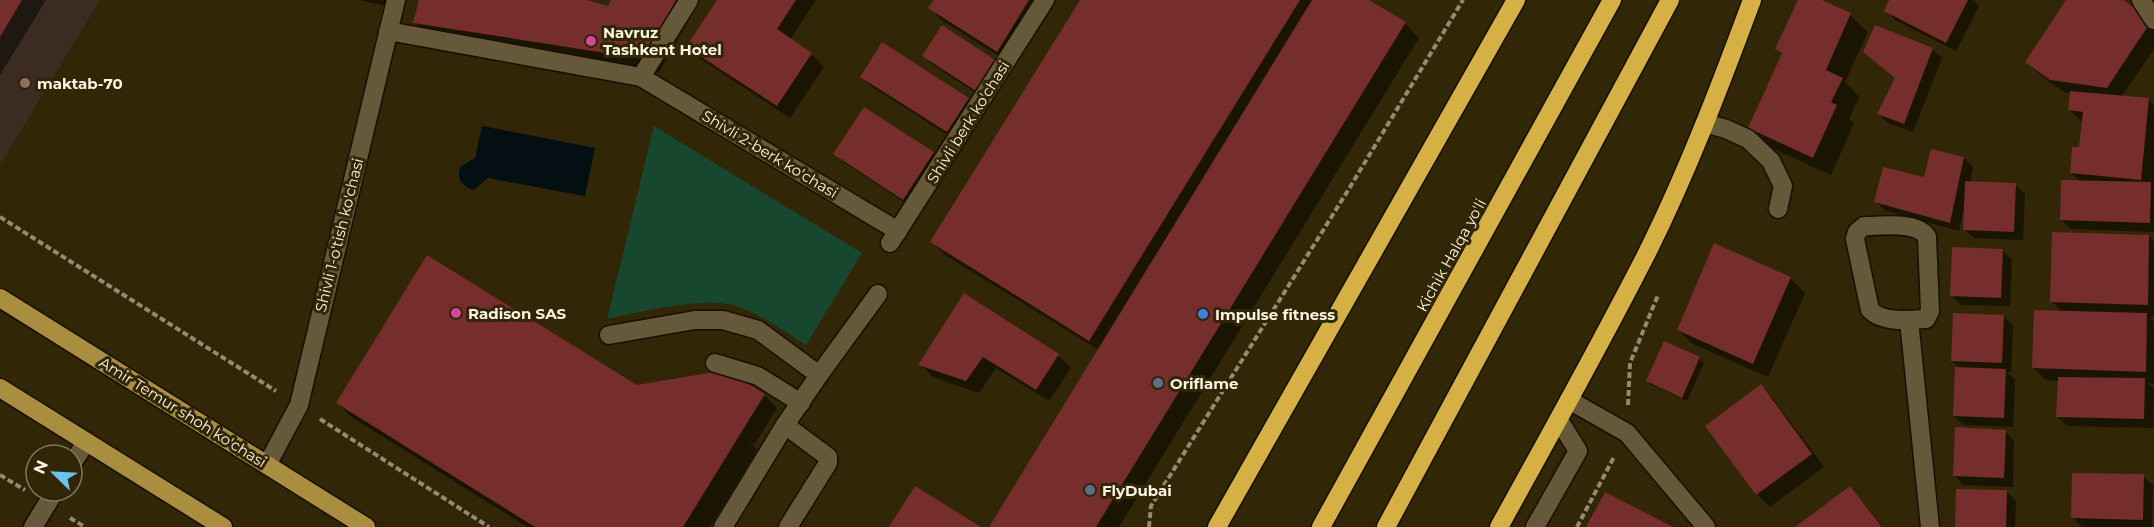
<svg xmlns="http://www.w3.org/2000/svg" width="2154" height="527" viewBox="0 0 2154 527" font-family="Montserrat,sans-serif">
	<rect width="100%" height="100%" fill="#312605"/>
	<polygon fill="#3b2b20" points="0,0 100,0 0,165"/>
	<path fill="#17472f" d="M654 126 862 253 806 345C785 332 756 311 732 305 702 297 639 312 607 319Z"/>
	<path fill="#040f13" d="M482 126 595 148 585 196 488 178 474 190C461 186 457 180 460 167L475 158Z"/>
	<g fill="#0007">
		<polygon points="0,0 46,0 0,75"/>
		<polygon points="359,0 397,0 396,8"/>
		<polygon points="420,0 582,0 609,8 613,0 699,0 659,73 430,38 415,23"/>
		<polygon points="719,0 816,0 790,40 811,54 824,67 790,118 701,59 688,47"/>
		<polygon points="935,0 1050,0 1010,63 943,21 930,8"/>
		<polygon points="1082,0 1367,0 1405,23 1419,38 1119,527 991,527 1099,350 945,255 932,242"/>
		<polygon points="1799,0 1819,0 1850,15 1868,32 1845,82 1859,97 1849,119 1854,123 1831,175 1767,146 1750,128 1783,55 1777,49"/>
		<polygon points="1891,0 1974,0 1979,6 1956,51 1895,20 1886,10"/>
		<polygon points="2068,0 2120,0 2154,24 2154,49 2121,97 2148,99 2154,105 2154,232 2071,229 2061,220 2080,182 2071,173 2081,149 2083,123 2070,110 2071,93 2064,92 2040,75 2027,62"/>
		<polygon points="943,27 988,101 933,65 924,56"/>
		<polygon points="883,44 968,99 978,108 957,141 871,86 862,77"/>
		<polygon points="1932,49 1942,58 1913,132 1888,123 1879,114 1896,79 1875,61"/>
		<polygon points="933,153 942,162 913,208 845,163 835,154"/>
		<polygon points="1964,158 1973,167 1970,183 2015,185 2025,194 2023,240 1974,238 1964,229 1965,213 1963,213 1959,231 1886,211 1876,202"/>
		<polygon points="2149,236 2154,241 2154,317 2150,317 2154,322 2154,384 2148,383 2154,389 2153,428 2067,426 2057,416 2059,381 2046,380 2033,368 2062,312 2052,301"/>
		<polygon points="2002,250 2012,260 2010,306 1961,305 1952,295"/>
		<polygon points="1790,278 1805,293 1768,377 1693,344 1678,330"/>
		<polygon points="964,295 1058,355 1071,368 1049,401 996,368 979,393 933,377 920,364"/>
		<polygon points="2004,316 2013,326 2011,372 2007,372 2015,380 2013,427 1964,425 1954,416 1961,369 1952,361"/>
		<polygon points="1699,358 1704,363 1687,401 1652,385 1647,381"/>
		<polygon points="726,372 764,395 777,408 755,444 749,441 757,450 710,527 527,527 350,416 338,403 637,387"/>
		<polygon points="1761,386 1773,399 1824,467 1770,507 1757,494"/>
		<polygon points="2005,431 2014,441 2013,487 1963,485 1954,475"/>
		<polygon points="2143,476 2153,485 2152,527 2082,527 2072,517"/>
		<polygon points="1850,488 1883,527 1797,527"/>
		<polygon points="2007,492 2016,501 2015,527 1956,527"/>
	</g>
	<g fill="#752e2c">
		<polygon points="0,0 22,0 0,37"/>
		<polygon points="419,0 587,0 608,6 611,0 676,0 644,59 413,23"/>
		<polygon points="717,0 796,0 777,29 812,53 777,106 686,47"/>
		<polygon points="934,0 1029,0 997,52 928,8"/>
		<polygon points="1080,0 1300,0 1089,341 930,242"/>
		<polygon points="1312,0 1369,0 1406,22 1096,527 989,527"/>
		<polygon points="1798,0 1822,0 1851,13 1826,70 1843,78 1831,102 1837,105 1813,158 1748,128 1782,53 1775,49"/>
		<polygon points="1889,0 1968,0 1946,43 1884,11"/>
		<polygon points="2066,0 2123,0 2152,20 2107,88 2050,80 2025,62"/>
		<polygon points="942,25 998,62 979,93 922,56"/>
		<polygon points="1875,25 1933,48 1904,124 1877,114 1895,78 1863,52"/>
		<polygon points="882,42 969,98 947,132 860,77"/>
		<polygon points="2070,91 2149,98 2141,180 2070,173 2072,147 2079,147 2083,112 2068,110"/>
		<polygon points="864,107 934,152 903,200 833,154"/>
		<polygon points="1931,149 1964,157 1950,223 1874,202 1883,167 1924,177"/>
		<polygon points="2061,180 2151,182 2150,223 2060,220"/>
		<polygon points="1965,181 2016,183 2014,232 1963,230"/>
		<polygon points="2052,232 2149,235 2148,305 2050,302"/>
		<polygon points="1714,243 1791,277 1753,364 1677,330"/>
		<polygon points="1952,247 2003,249 2001,298 1950,296"/>
		<polygon points="427,255 637,385 726,370 765,394 683,527 535,527 336,403"/>
		<polygon points="964,293 1059,354 1036,390 983,357 966,381 918,365"/>
		<polygon points="2034,310 2147,313 2146,372 2032,368"/>
		<polygon points="1953,313 2004,315 2002,363 1951,361"/>
		<polygon points="1664,341 1700,357 1682,398 1646,381"/>
		<polygon points="1955,367 2006,369 2004,418 1953,416"/>
		<polygon points="2058,377 2145,378 2144,419 2056,417"/>
		<polygon points="1761,384 1812,454 1756,495 1705,426"/>
		<polygon points="1955,427 2006,430 2004,478 1953,476"/>
		<polygon points="2072,473 2144,474 2143,520 2071,518"/>
		<polygon points="915,486 981,527 889,527"/>
		<polygon points="1850,486 1882,527 1795,527"/>
		<polygon points="1956,489 2007,490 2006,527 1955,527"/>
		<polygon points="1605,492 1673,527 1586,527"/>
	</g>
	<g fill="none" stroke-linecap="round" stroke-linejoin="round">
		<defs>
			<g id="lane">
				<polyline points="1705,123 1726,129 1748,139 1771,161 1783,186 1778,209"/>
				<polyline points="609,335 695,320 723,320 758,330 819,375 785,425 723,527"/>
				<polyline points="715,363 758,376 801,403"/>
				<polyline points="819,375 878,294"/>
				<polyline points="785,425 828,457 828,463 788,527"/>
				<polyline points="72,464 86,442"/>
				<polyline points="33,527 55,491"/>
				<polyline points="1535,527 1578,451 1559,420"/>
			</g>
			<g id="street">
				<polyline points="2141,0 2154,20"/>
				<polyline points="388,31 641,77 898,231"/>
				<polyline points="641,77 689,0"/>
				<path d="M1864 226C1881 226 1918 221 1927 237L1930 311 1926 319C1908 320 1883 323 1870 310L1855 239 1857 232Z"/>
				<polyline points="890,243 1045,0"/>
				<polyline points="1909,320 1930,527"/>
				<polyline points="1569,400 1627,433 1706,527"/>
				<polyline points="267,465 299,405 396,0"/>
			</g>
			<g id="primary">
				<polyline points="0,298 366,527"/>
				<polyline points="0,388 223,527"/>
			</g>
			<g id="highway">
				<polyline points="1217,527 1516,0"/>
				<polyline points="1321,527 1612,0"/>
				<polyline points="1386,527 1670,0"/>
				<path d="M1499 527C1549 437 1599 347 1646 255 1687 173 1720 86 1752 0"/>
			</g>
		</defs>
		<use href="#lane" stroke="#170f00" stroke-width="21"/>
		<use href="#street" stroke="#170f00" stroke-width="21"/>
		<use href="#primary" stroke="#170f00" stroke-width="21"/>
		<use href="#highway" stroke="#170f00" stroke-width="21"/>
		<g stroke="#938a70" stroke-width="4" stroke-dasharray="6 3" stroke-linecap="butt">
			<polyline points="0,217 276,391"/>
			<polyline points="1628,405 1630,363 1658,295"/>
			<polyline points="320,419 489,527"/>
			<polyline points="0,475 25,490"/>
			<polyline points="70,518 85,527"/>
			<polyline points="1149,527 1151,506 1347,192 1463,0"/>
			<polyline points="1577,527 1614,457"/>
		</g>
		<use href="#lane" stroke="#665939" stroke-width="18"/>
		<use href="#street" stroke="#665939" stroke-width="18"/>
		<use href="#primary" stroke="#a98e40" stroke-width="18"/>
		<use href="#highway" stroke="#d5b145" stroke-width="18"/>
	</g>
	<g fill="#d1479c" stroke="#312605" stroke-width="2">
		<circle cx="591" cy="41" r="6"/>
		<circle cx="456" cy="313" r="6"/>
	</g>
	<circle fill="#8d6e63" stroke="#312605" stroke-width="2" cx="25" cy="83" r="6"/>
	<circle fill="#3f7fe0" stroke="#312605" stroke-width="2" cx="1203" cy="314" r="6"/>
	<g fill="#5c6f8a" stroke="#312605" stroke-width="2">
		<circle cx="1158" cy="383" r="6"/>
		<circle cx="1090" cy="490" r="6"/>
	</g>
	<g text-anchor="middle" dominant-baseline="central" stroke-width="6" stroke-linejoin="round" paint-order="stroke">
		<g font-size="15" font-weight="bold" fill="#fbf4e2" stroke="#312605" text-anchor="start">
			<text x="603" y="32">Navruz<tspan x="603" dy="17">Tashkent Hotel</tspan></text>
			<text x="37" y="83">maktab-70</text>
			<text x="468" y="313">Radison SAS</text>
			<text x="1215" y="314">Impulse fitness</text>
			<text x="1170" y="383">Oriflame</text>
			<text x="1102" y="490">FlyDubai</text>
		</g>
		<g font-size="15" fill="#fbf4e2" stroke="#312605">
			<text transform="translate(968 122) rotate(-58)">Shivli berk ko'chasi</text>
			<text transform="translate(770 154) rotate(31)">Shivli 2-berk ko'chasi</text>
			<text transform="translate(339 235) rotate(-76)">Shivli 1-o'tish ko'chasi</text>
			<text transform="translate(1451 255) rotate(-61)">Kichik Halqa yo'li</text>
			<text transform="translate(183 412) rotate(32)">Amir Temur shoh ko'chasi</text>
		</g>
	</g>
	<g transform="translate(54 473) rotate(294)"><circle r="28" fill="#312605" stroke="#82785d" stroke-width="1.5"/>
	<path d="M0-4.5L10 22L0 15L-10 22Z" fill="#66c4ef"/>
	<text y="-9" font-size="16" font-weight="bold" text-anchor="middle" fill="#fbf4e2">N</text>
	</g>
</svg>
